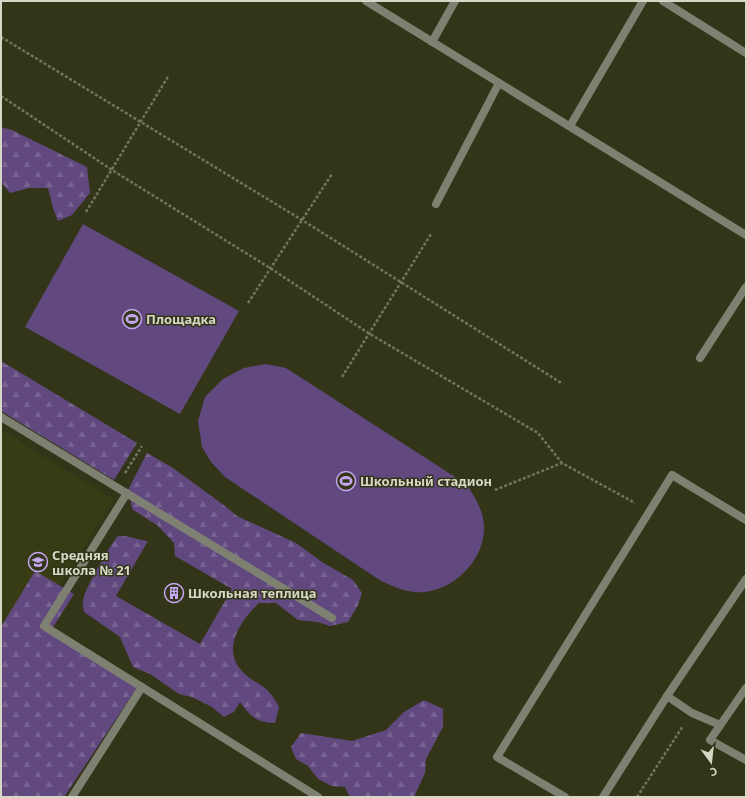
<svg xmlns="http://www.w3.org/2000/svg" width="747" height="798" viewBox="0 0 747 798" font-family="'Noto Sans',sans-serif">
	<defs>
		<pattern id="forest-firs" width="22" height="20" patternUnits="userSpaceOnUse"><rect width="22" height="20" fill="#614980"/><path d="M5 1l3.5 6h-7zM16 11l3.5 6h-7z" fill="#776290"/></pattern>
	</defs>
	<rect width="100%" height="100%" fill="#323517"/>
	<polygon fill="#383c15" points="1,430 114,500 35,623 1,797"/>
	<g fill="url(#forest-firs)">
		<polygon points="1,127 12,130 87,167 90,193 72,215 58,221 53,208 48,188 29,188 10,193 1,182"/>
		<polygon points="1,361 137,443 114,480 1,411"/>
		<path d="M147 453 173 468 225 506 237 516 296 543 322 562 353 580 362 593 358 605 348 622 330 626 318 622 298 620 276 603H259C241 620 221 649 242 671 249 680 261 683 269 692 273 696 276 702 279 707L275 723C256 722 251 717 240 702L234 712 224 717 212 707 192 697 179 694 150 674 133 667 120 637 84 612C84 609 82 605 83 602 83 591 110 545 118 536 128 535 137 540 148 541L116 596 200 644 232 589 175 556 174 543 158 526 132 509 129 488Z"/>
		<polygon points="35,571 74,594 50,632 138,686 64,797 1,797 1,627"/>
		<polygon points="424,700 443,709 443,727 426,759 425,773 414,797 350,797 345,787 332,786 318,779 308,766 296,759 291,747 301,733 352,741 386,730 404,712"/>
	</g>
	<g fill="#614980">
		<polygon points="83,224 239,311 180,414 25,327"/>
		<path d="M266 364 286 368 466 484C475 497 483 509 484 526 485 559 456 588 425 592 409 594 395 587 381 581L225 477 211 462 202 447 198 421 205 397 223 379 244 368Z"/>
	</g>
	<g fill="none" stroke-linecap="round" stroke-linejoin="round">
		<g stroke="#73765c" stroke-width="2.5" stroke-dasharray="3 2" stroke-linecap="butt">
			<polyline points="1,37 302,220 563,384"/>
			<polyline points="1,96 112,170 270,268 370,334 538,433 562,463"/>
			<polyline points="86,212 169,75"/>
			<polyline points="248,303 332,174"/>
			<polyline points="342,377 431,234"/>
			<polyline points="125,473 142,446"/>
			<polyline points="495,490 562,463 635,503"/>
			<polyline points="637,797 683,726"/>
		</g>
		<g stroke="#7e8072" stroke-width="8">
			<polyline points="366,1 746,235"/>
			<polyline points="432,42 455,1"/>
			<polyline points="570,126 643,1"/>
			<polyline points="436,204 499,83"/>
			<polyline points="700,358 746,287"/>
			<polyline points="1,417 332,618"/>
			<polyline points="127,493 44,626 318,797"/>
			<polyline points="746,688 710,740 746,760"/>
			<polyline points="667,696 692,713 720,725"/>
			<polyline points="72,797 142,687"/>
			<polyline points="565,797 497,757 672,475 746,520"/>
			<polyline points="603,797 667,696 746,579"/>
		</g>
		<polyline stroke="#7e8072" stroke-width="8" points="663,1 746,53"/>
	</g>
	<defs>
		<symbol id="stadium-ring" viewBox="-11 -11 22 22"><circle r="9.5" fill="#323517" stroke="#c5a7f1" stroke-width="1.5"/><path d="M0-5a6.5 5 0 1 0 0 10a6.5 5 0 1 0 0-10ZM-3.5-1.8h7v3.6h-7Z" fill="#c5a7f1"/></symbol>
		<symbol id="school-ring" viewBox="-11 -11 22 22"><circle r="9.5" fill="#323517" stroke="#c5a7f1" stroke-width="1.5"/><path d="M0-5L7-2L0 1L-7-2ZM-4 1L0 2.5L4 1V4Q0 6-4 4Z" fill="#c5a7f1"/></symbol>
		<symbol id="building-ring" viewBox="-11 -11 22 22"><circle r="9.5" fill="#323517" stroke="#c5a7f1" stroke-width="1.5"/><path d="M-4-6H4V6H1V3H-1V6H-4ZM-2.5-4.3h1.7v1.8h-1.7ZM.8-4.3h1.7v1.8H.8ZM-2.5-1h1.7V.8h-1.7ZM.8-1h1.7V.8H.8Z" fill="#c5a7f1"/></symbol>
	</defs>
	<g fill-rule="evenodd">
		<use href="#stadium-ring" x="121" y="308" width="22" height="22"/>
		<use href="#stadium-ring" x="335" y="470" width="22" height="22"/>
		<use href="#school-ring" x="27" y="551" width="22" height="22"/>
		<use href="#building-ring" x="163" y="582" width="22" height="22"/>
	</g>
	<g text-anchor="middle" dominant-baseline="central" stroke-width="3" stroke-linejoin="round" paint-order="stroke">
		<g font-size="13" font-weight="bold" fill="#d6d8c6" stroke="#323517" text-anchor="start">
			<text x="146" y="319">Площадка</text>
			<text x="360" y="481">Школьный стадион</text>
			<text x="52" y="555">Средняя<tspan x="52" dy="15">школа № 21</tspan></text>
			<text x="188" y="593">Школьная теплица</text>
		</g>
	</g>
	<rect width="747" height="798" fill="none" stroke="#d6d8c6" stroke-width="4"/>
	<g transform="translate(711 762) rotate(165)" stroke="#323517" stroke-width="3" paint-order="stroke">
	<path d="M0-3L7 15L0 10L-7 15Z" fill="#d6d8c6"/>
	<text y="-6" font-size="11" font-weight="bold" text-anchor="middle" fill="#d6d8c6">С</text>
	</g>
</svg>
